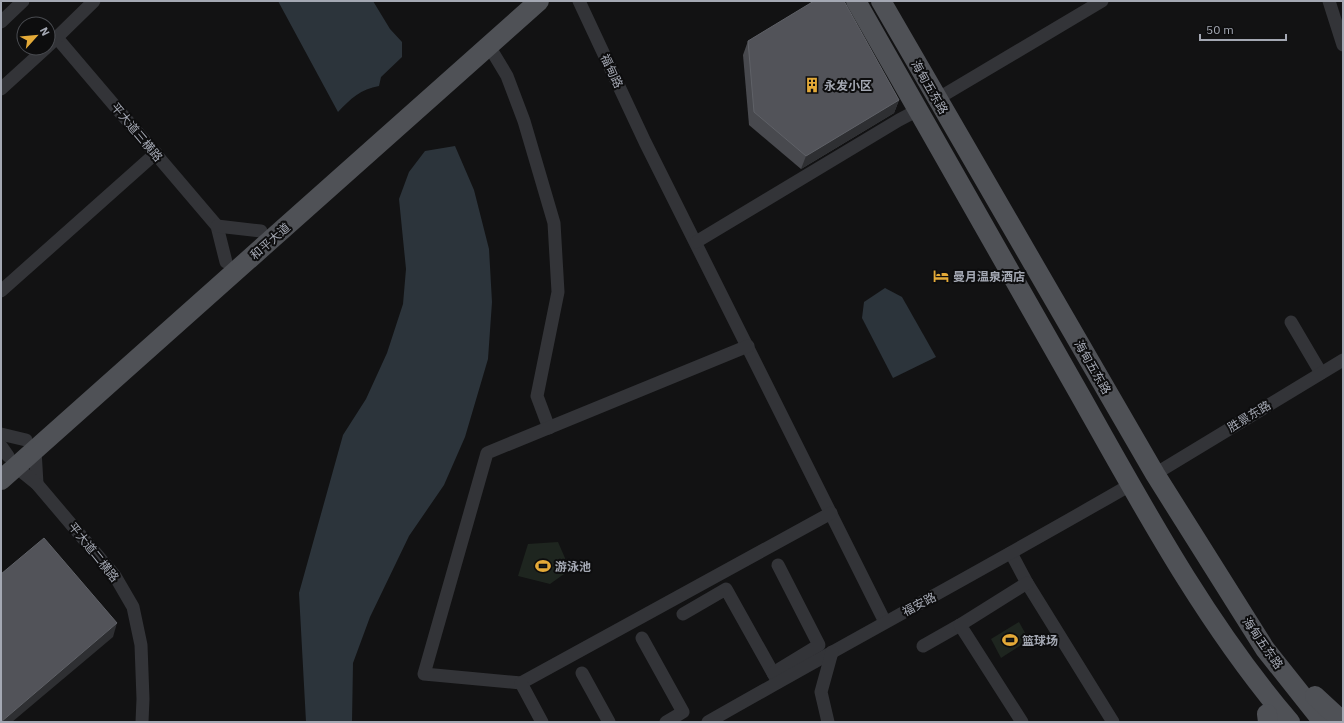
<svg xmlns="http://www.w3.org/2000/svg" width="1344" height="723" viewBox="0 0 1344 723" font-family="'IBM Plex Sans','Noto Sans SC',sans-serif">
	<rect width="100%" height="100%" fill="#121213"/>
	<g fill="#1e251f">
		<polygon points="558,542 565,558 564,574 550,584 518,576 528,544"/>
		<polygon points="1019,622 1029,640 1001,658 991,639"/>
	</g>
	<g fill="#2c343b">
		<path d="M278 1H373L390 29 402 42V57L381 77 379 86C361 89 350 99 338 112Z"/>
		<polygon points="455,146 474,190 489,249 492,302 488,359 465,437 444,485 409,536 370,617 353,663 352,722 306,722 299,593 343,435 366,399 387,353 403,304 406,269 399,199 409,172 425,151"/>
		<polygon points="885,288 902,297 936,357 893,378 862,318 864,302"/>
	</g>
	<g fill="none" stroke-linecap="round" stroke-linejoin="round">
		<g stroke="#333438" stroke-width="13">
			<polyline points="579,1 645,142 885,622"/>
			<polyline points="1329,1 1343,45"/>
			<polyline points="1,22 23,1"/>
			<polyline points="57,38 217,226 226,262"/>
			<polyline points="48,46 94,1"/>
			<polyline points="489,46 507,76 524,121 554,223 558,292 537,396 549,428"/>
			<polyline points="1,89 46,48"/>
			<polyline points="937,99 1102,1"/>
			<polyline points="217,226 261,231"/>
			<polyline points="696,242 899,120 918,110"/>
			<polyline points="1,291 156,153"/>
			<polyline points="1291,322 1321,373"/>
			<polyline points="748,346 487,453 424,674 521,683 831,513"/>
			<polyline points="1,434 26,440"/>
			<polyline points="1,446 8,456"/>
			<polyline points="35,450 37,484"/>
			<polyline points="16,467 37,484 115,576 133,607 141,645 143,699 142,722"/>
			<polyline points="1155,474 1343,360"/>
			<polyline points="1011,553 1027,583 1113,722"/>
			<polyline points="683,614 726,589 778,682"/>
			<polyline points="642,638 683,712 666,722"/>
			<polyline points="923,646 960,625"/>
			<polyline points="582,673 609,722"/>
			<polyline points="773,673 819,645 778,565"/>
			<polyline points="521,683 542,722"/>
			<path d="M708 722C848 642 990 566 1130 485"/>
			<polyline points="828,722 821,692 832,652"/>
			<polyline points="1022,722 960,625 1027,583"/>
		</g>
		<g stroke="#4f5156" stroke-width="20">
			<path d="M856 1C931 132 1005 264 1080 395 1143 507 1206 624 1290 722"/>
			<polyline points="881,1 1155,474 1265,649 1323,722"/>
			<polyline points="1,480 539,1"/>
			<polyline points="1315,696 1343,722"/>
			<polyline points="1267,714 1268,722"/>
		</g>
	</g>
	<polygon fill="#48494e" points="748,41 899,100 894,113 801,169 749,125 743,55"/>
	<g fill="#2e2f32">
		<polygon points="899,100 894,113 801,169 806,156"/>
		<polygon points="117,623 113,637 12,722 1,722"/>
	</g>
	<g fill="#525359" stroke="#5f6167">
		<polygon points="814,1 844,1 899,100 806,156 754,112 748,41"/>
		<polygon points="44,538 117,623 1,722 1,574"/>
	</g>
	<defs>
		<symbol id="building-bare" viewBox="-9 -9 18 18"><path d="M-4-6H4V6H1V3H-1V6H-4ZM-2.5-4.3h1.7v1.8h-1.7ZM.8-4.3h1.7v1.8H.8ZM-2.5-1h1.7V.8h-1.7ZM.8-1h1.7V.8H.8Z" fill="#e4aa38" stroke="#0d0d0e" stroke-width="2.5" paint-order="stroke"/></symbol>
		<symbol id="hotel-bare" viewBox="-9 -9 18 18"><path d="M-6-4.5h1.5V1H6V5H4.5V3h-9V5H-6ZM-4 0a1.8 1.8 0 1 1 3.6 0ZM.5 0V-2.5h3Q6-2.5 6 0Z" fill="#e4aa38" stroke="#0d0d0e" stroke-width="2.5" paint-order="stroke"/></symbol>
		<symbol id="stadium-bare" viewBox="-9 -9 18 18"><path d="M0-5a6.5 5 0 1 0 0 10a6.5 5 0 1 0 0-10ZM-3.5-1.8h7v3.6h-7Z" fill="#e4aa38" stroke="#0d0d0e" stroke-width="2.5" paint-order="stroke"/></symbol>
	</defs>
	<g fill-rule="evenodd">
		<use href="#building-bare" x="801" y="74" width="22" height="22"/>
		<use href="#hotel-bare" x="930" y="265" width="22" height="22"/>
		<use href="#stadium-bare" x="532" y="555" width="22" height="22"/>
		<use href="#stadium-bare" x="999" y="629" width="22" height="22"/>
	</g>
	<g text-anchor="middle" dominant-baseline="central" stroke-width="4" stroke-linejoin="round" paint-order="stroke">
		<g font-size="12" fill="#a4a8b3" stroke="#0d0d0e">
			<text transform="translate(612 71) rotate(65)">福甸路</text>
			<text transform="translate(930 87) rotate(60)">海甸五东路</text>
			<text transform="translate(137 132) rotate(50)">平大道三横路</text>
			<text transform="translate(270 241) rotate(-41)">和平大道</text>
			<text transform="translate(1093 367) rotate(60)">海甸五东路</text>
			<text transform="translate(1249 416) rotate(-31)">胜景东路</text>
			<text transform="translate(94 552) rotate(51)">平大道二横路</text>
			<text transform="translate(919 604) rotate(-28)">福安路</text>
			<text transform="translate(1263 643) rotate(55)">海甸五东路</text>
		</g>
		<g font-size="12" font-weight="bold" fill="#a4a8b3" stroke="#0d0d0e" text-anchor="start">
			<text x="824" y="85">永发小区</text>
			<text x="953" y="276">曼月温泉酒店</text>
			<text x="555" y="566">游泳池</text>
			<text x="1022" y="640">篮球场</text>
		</g>
	</g>
	<rect width="1344" height="723" fill="none" stroke="#a4a8b3" stroke-width="4"/>
	<g transform="translate(36 36) rotate(63)"><circle r="19" fill="#0d0d0e" stroke="#494b50"/>
	<path d="M0-3L7 15L0 10L-7 15Z" fill="#e4aa38"/>
	<text y="-6" font-size="11" font-weight="bold" text-anchor="middle" fill="#a4a8b3">N</text>
	</g>
	<path d="M1200 34v6h86v-6" fill="none" stroke="#a4a8b3" stroke-width="2"/>
	<text x="1206" y="34" font-size="12" fill="#a4a8b3" stroke="#0d0d0e" stroke-width="3" paint-order="stroke">50 m</text>
</svg>
